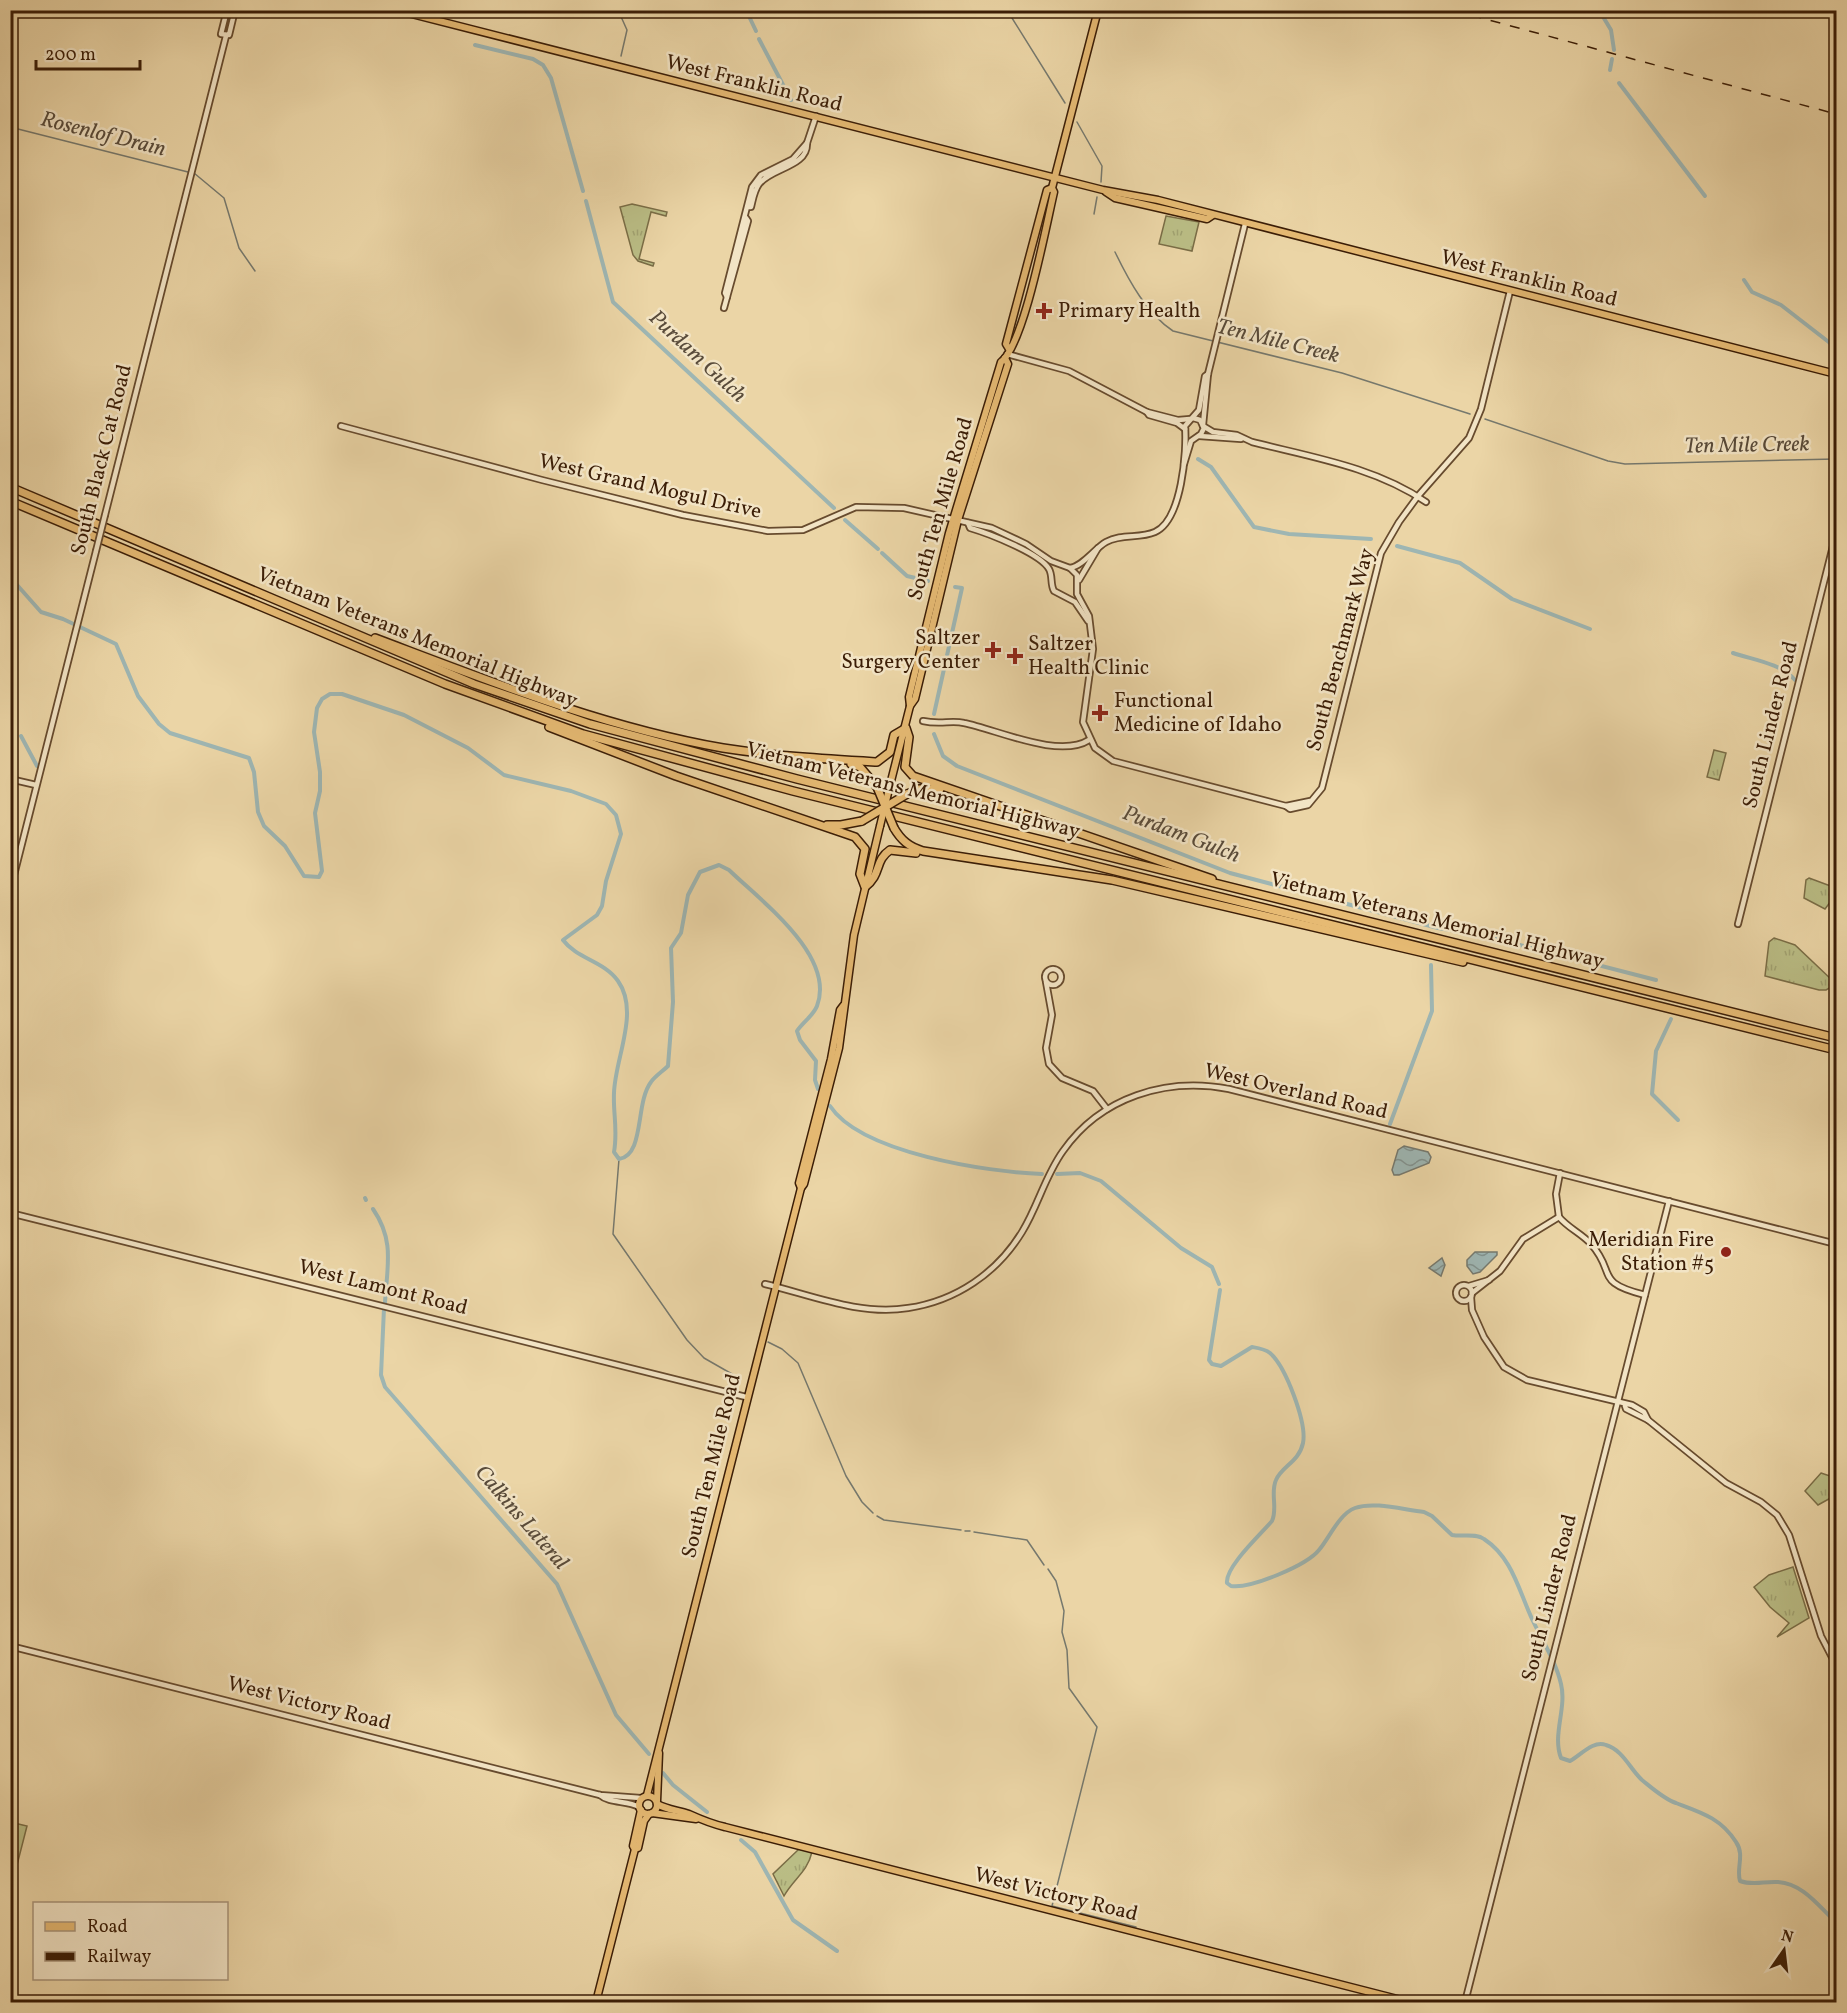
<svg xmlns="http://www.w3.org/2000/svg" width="1847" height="2013" viewBox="0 0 1847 2013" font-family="Vollkorn,serif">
	<defs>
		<pattern id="grass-tufts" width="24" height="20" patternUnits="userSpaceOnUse" patternTransform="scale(1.5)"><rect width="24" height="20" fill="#babd85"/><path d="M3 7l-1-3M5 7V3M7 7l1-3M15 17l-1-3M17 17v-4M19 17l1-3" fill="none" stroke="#a1a271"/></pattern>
		<pattern id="water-waves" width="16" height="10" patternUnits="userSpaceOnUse" patternTransform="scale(1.5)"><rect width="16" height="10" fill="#9eb6b3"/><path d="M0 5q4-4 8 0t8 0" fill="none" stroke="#829390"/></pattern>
	</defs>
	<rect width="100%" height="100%" fill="#ebd5a6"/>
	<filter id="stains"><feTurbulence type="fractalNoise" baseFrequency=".00333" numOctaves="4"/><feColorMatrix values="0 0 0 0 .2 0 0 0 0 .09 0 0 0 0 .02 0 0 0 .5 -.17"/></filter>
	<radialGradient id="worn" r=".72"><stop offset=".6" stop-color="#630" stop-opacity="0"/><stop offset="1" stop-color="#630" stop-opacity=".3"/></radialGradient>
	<g fill="url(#grass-tufts)" stroke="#7a6d46" stroke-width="1.5">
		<polygon points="632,204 667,212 666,216 651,212 639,259 654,263 653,266 638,261 633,255 620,207"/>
		<polygon points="1166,216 1199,222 1192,251 1159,244"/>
		<polygon points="1714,750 1726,753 1719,780 1707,777"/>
		<polygon points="1809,878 1836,888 1836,898 1834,897 1825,909 1804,898 1806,880"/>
		<polygon points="1774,938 1795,945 1833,981 1833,986 1826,990 1819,990 1765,976 1769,942"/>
		<polygon points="1821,1473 1836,1478 1836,1495 1818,1505 1805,1491"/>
		<polygon points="1793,1567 1809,1618 1777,1637 1789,1623 1770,1607 1754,1587 1769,1575"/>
		<polygon points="10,1822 27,1826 17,1865 11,1863"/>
		<path d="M799 1849 812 1852C807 1873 794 1878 784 1896L773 1874Z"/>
	</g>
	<g fill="url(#water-waves)" stroke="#76796e" stroke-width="1.5">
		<polygon points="1404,1146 1428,1152 1431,1157 1429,1163 1399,1175 1394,1175 1392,1170 1398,1150"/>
		<polygon points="1475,1252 1497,1252 1497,1255 1480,1272 1473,1274 1467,1266 1467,1260"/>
		<polygon points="1442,1258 1445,1265 1441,1276 1429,1268"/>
	</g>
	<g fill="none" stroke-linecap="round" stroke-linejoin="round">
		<g stroke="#76796e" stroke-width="1.5">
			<polyline points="618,10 627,30 621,56"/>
			<polyline points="1007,10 1065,103"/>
			<polyline points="1077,122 1102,166 1101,182"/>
			<polyline points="10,127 188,172"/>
			<polyline points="194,173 224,198 239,248 255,271"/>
			<polyline points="1094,214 1097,197"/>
			<path d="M1115 252C1129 281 1147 314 1173 331L1342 373 1470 414"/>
			<polyline points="1485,419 1608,461 1625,464 1836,459"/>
			<polyline points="619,1159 613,1234 687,1340 704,1358 739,1378"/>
			<polyline points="768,1342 782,1349 798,1363 846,1476 862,1502 873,1513"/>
			<polyline points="877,1516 884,1520 961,1530"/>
			<polyline points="965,1531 970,1531"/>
			<polyline points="974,1532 1027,1540 1044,1565"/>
			<polyline points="1048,1569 1056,1581 1064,1611 1062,1632 1067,1650 1069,1688 1097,1727 1052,1906 1136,1927"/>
		</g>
		<g stroke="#9eb6b3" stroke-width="4">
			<polyline points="746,10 756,31"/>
			<polyline points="1599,10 1611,30 1614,50"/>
			<polyline points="459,15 460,10"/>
			<polyline points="759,39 791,100"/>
			<polyline points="475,45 533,59 543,65 551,78 583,191"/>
			<polyline points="1610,70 1612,59"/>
			<polyline points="1619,83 1705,196"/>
			<polyline points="586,201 613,302 834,508"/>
			<polyline points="1744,280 1752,292 1781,305 1830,343 1836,346"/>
			<polyline points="1198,459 1211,467 1254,527 1289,534 1371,539"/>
			<polyline points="845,520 878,549"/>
			<polyline points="1397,546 1460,563 1512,599 1590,629"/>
			<polyline points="882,553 907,576 928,581"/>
			<path d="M10 577 41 612 63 619 116 644 138 696 159 724 170 733 249 758 254 772 258 812 264 826 285 846 304 876 319 877 322 871 315 813 320 791V772L314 732 317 708 322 699 330 694H342L404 715 468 748 504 775 571 791 606 804 616 815 621 834 606 881 602 906 597 915 563 940C577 959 604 961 618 981 640 1012 615 1058 614 1093 613 1114 618 1130 614 1152L619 1159C645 1155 635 1103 651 1082 655 1076 663 1071 668 1066L673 1002 671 948 681 933 688 895 700 872 719 865 729 870C761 901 836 956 817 1006 813 1016 803 1022 797 1031L800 1040 816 1061 815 1080 818 1089"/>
			<path d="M1733 653C1754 660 1780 663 1795 680"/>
			<polyline points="934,714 962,588 955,587"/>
			<polyline points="934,734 943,756 957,766 1230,873 1438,928 1481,935 1656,980"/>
			<polyline points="21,736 37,766"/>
			<polyline points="10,911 12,897"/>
			<polyline points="1671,1019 1656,1051 1652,1094 1678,1120"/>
			<path d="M830 1106C861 1153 987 1172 1042 1174"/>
			<polyline points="1390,1124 1432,1011 1431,965"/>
			<polyline points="1057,1174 1080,1173 1101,1181 1181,1248 1212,1267 1219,1284"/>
			<polyline points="365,1198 366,1200"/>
			<path d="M373 1209C395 1241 387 1266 385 1303"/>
			<path d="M1220 1290 1209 1360 1212 1364 1221 1366 1252 1347C1258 1348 1265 1349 1270 1353 1286 1367 1307 1423 1303 1443 1299 1462 1282 1466 1276 1480 1270 1493 1278 1508 1272 1521 1261 1534 1225 1567 1227 1583L1231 1586C1251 1589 1307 1565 1319 1550 1330 1537 1339 1514 1355 1508 1374 1501 1404 1510 1424 1512L1432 1516 1452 1535C1462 1537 1476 1533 1484 1539 1513 1558 1519 1592 1533 1621 1543 1642 1556 1662 1561 1684 1567 1708 1552 1735 1561 1758L1570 1761C1581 1755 1593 1740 1606 1745 1623 1750 1630 1769 1642 1780 1652 1788 1664 1799 1676 1803 1700 1812 1721 1818 1736 1842 1745 1855 1736 1868 1740 1881 1754 1886 1764 1881 1778 1882 1804 1884 1819 1907 1836 1922"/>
			<polyline points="384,1308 381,1375 385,1387 557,1584 616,1715 649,1754"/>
			<polyline points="663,1773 673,1785 707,1812"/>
			<polyline points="741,1840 755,1852 793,1920 837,1951"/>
		</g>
		<defs>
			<g id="minor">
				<polyline points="227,10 221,34 229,35 235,10"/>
				<polyline points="807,143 816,116"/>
				<path d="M746 218 748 221 727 297 725 293 752 187 761 175 793 159 807 143C808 167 771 168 759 184 754 191 753 199 751 207H749"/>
				<polyline points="724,308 727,297"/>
				<polyline points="1007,354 1069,371 1147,412 1149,415 1177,423 1185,429"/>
				<polyline points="1147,412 1178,420 1190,419"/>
				<polyline points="1203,425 1208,374 1245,224"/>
				<polyline points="341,426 542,480 683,515 768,531 803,530 856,507 904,508 992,528 1026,544 1051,561 1070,568 1077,575 1077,594 1089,616 1093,649 1083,722 1095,748 1113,761 1286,806"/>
				<path d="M1203 426 1213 432 1237 435 1252 442C1311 457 1375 467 1426 502"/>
				<polyline points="1199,436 1241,439"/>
				<polyline points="1184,464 1191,441 1201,434 1204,428 1200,420 1193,418"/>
				<polyline points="105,515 226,36"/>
				<path d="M968 523 970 528C987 533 1040 553 1049 569 1053 576 1050 584 1054 591L1075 602 1088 621"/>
				<path d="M1070 568C1083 566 1094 549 1106 542 1122 533 1139 539 1155 532 1182 520 1187 451 1185 426L1199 410 1205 376 1208 374"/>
				<polyline points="1079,580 1098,548"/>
				<path d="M923 721C940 725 951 720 964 723 998 730 1059 759 1089 740"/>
				<polyline points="10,779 36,785"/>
				<polyline points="1310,801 1286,806 1290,809 1308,805 1322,788 1381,553 1399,522 1418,496 1469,438 1481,409 1510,291"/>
				<polyline points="10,891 96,551"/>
				<polyline points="1738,924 1836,534"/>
				<circle cx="1053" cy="977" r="8"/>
				<polyline points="1046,982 1052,1015 1046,1048 1049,1064 1062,1078 1093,1091 1107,1109"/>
				<path d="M1560 1173 1556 1194 1559 1217C1568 1228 1581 1233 1591 1244 1617 1273 1593 1282 1645 1295"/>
				<polyline points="10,1213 746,1397"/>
				<path d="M765 1284C811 1295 860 1316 908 1308 956 1301 997 1273 1022 1232 1038 1206 1045 1176 1063 1151 1101 1097 1166 1077 1229 1089L1836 1244"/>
				<circle cx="1464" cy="1293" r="8"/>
				<polyline points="1469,1286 1489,1280"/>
				<polyline points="1472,1293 1500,1271 1523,1239 1559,1217"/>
				<polyline points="1471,1297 1472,1310 1484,1337 1504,1367 1527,1380 1632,1405 1644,1412 1648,1420"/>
				<polyline points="1625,1406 1626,1409 1648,1420 1726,1483 1761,1502 1777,1515 1789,1535 1821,1636 1836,1665"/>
				<polyline points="10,1646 600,1795 641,1798"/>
				<path d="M600 1795C610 1804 627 1800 639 1807"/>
				<polyline points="1465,2002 1669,1201"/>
			</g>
			<g id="major">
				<polyline points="396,10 1103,190 1158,200 1836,374"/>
				<polyline points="1106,192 1115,198 1207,219 1213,215"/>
				<polyline points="1009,349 1006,344 1047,190 1052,188"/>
				<path d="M910 706 909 697 949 533 1001 362C1024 345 1046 226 1054 192L1052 188 1098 10"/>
				<polyline points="889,789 910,706 915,699 958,520 1008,364 1005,358"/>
				<polyline points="801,1188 804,1184 839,1048 854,935 880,826"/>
				<polyline points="647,1795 801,1188 799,1183 831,1059 840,1010 843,1006"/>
				<circle cx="648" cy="1805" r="9"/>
				<polyline points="657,1801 659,1753"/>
				<path d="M657 1804C668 1810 677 1810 689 1814 700 1819 712 1824 725 1827L1409 2002"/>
				<polyline points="652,1813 696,1819"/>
				<polyline points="635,1849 633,1846 641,1810"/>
				<polyline points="596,2002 635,1849 638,1848 644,1821 649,1814"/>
			</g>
			<g id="highway">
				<polyline points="10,487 474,684 590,724 797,779 1836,1038"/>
				<polyline points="10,501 445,684 583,734 793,791 1836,1050"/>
				<path d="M375 638C489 681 603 727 723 748 774 756 826 759 877 762L890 752 894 735 906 728 909 737 905 767 913 776 1212 879"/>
				<path d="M549 727 676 776 855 837 865 849 860 874 865 887C882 874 874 861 890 850L916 853"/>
				<polyline points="851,764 860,767 877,787"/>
				<polyline points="907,794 919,789 940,789"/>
				<polyline points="827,825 841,825 862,821"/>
				<path d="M894 828C901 840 909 847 923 851L1112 880 1463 962"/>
			</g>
		</defs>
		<use href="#minor" stroke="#674b2e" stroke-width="8"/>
		<use href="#major" stroke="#3b1d06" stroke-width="9"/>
		<use href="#highway" stroke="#3b1d06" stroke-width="10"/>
		<use href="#minor" stroke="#f2e4c5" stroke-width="4.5"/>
		<use href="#major" stroke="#e6ba73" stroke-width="6"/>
		<use href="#highway" stroke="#e6ba73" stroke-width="7"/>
		<polyline stroke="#3b1d06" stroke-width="1.5" stroke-dasharray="10 10" stroke-linecap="butt" points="1452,10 1836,114"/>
		<defs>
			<polyline id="minor-bridge" points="96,551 105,515"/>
			<polyline id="major-bridge" points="880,826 889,789"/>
			<g id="highway-bridge">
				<polyline points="877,787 894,828"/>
				<polyline points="862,821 907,794"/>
			</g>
		</defs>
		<use href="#minor-bridge" stroke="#674b2e" stroke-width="8" stroke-linecap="butt"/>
		<use href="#major-bridge" stroke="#3b1d06" stroke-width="9" stroke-linecap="butt"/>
		<use href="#highway-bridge" stroke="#3b1d06" stroke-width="10" stroke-linecap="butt"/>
		<use href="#minor-bridge" stroke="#f2e4c5" stroke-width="4.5"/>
		<use href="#major-bridge" stroke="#e6ba73" stroke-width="6"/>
		<use href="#highway-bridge" stroke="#e6ba73" stroke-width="7"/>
	</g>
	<g fill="#8f2418" stroke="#f2e4c5" stroke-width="2">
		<path d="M1041 302h6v6h6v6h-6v6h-6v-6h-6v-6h6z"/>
		<path d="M990 641h6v6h6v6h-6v6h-6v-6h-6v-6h6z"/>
		<path d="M1012 647h6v6h6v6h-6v6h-6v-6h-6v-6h6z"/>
		<path d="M1097 704h6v6h6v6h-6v6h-6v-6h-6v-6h6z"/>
		<circle cx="1726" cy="1252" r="6"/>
	</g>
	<g text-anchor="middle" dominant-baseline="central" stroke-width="5" stroke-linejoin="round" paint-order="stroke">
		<g font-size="21" fill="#3b1d06" stroke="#f2e4c5">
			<text transform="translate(754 84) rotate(14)">West Franklin Road</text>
			<text transform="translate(1529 279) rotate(14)">West Franklin Road</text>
			<text transform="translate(102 460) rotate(-76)">South Black Cat Road</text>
			<text transform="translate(650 487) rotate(13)">West Grand Mogul Drive</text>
			<text transform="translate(941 509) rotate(-74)">South Ten Mile Road</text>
			<text transform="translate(417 638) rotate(22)">Vietnam Veterans Memorial Highway</text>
			<text transform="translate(1341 650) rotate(-75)">South Benchmark Way</text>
			<text transform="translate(1771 725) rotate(-76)">South Linder Road</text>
			<text transform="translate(913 791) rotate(14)">Vietnam Veterans Memorial Highway</text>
			<text transform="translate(1437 921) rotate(14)">Vietnam Veterans Memorial Highway</text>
			<text transform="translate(1296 1092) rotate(13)">West Overland Road</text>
			<text transform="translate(383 1288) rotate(14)">West Lamont Road</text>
			<text transform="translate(712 1466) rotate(-76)">South Ten Mile Road</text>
			<text transform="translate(1550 1598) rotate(-76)">South Linder Road</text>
			<text transform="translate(309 1704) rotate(14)">West Victory Road</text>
			<text transform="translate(1056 1895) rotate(14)">West Victory Road</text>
		</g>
		<g font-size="21" fill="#3b1d06" stroke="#f2e4c5" text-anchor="start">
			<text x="1058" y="311">Primary Health</text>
			<text x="980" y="638" text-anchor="end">Saltzer<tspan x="980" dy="24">Surgery Center</tspan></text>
			<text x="1028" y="644">Saltzer<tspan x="1028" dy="24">Health Clinic</tspan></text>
			<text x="1114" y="701">Functional<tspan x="1114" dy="24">Medicine of Idaho</tspan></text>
			<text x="1714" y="1240" text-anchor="end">Meridian Fire<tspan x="1714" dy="24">Station #5</tspan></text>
		</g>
		<g font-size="22" font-style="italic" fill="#594b3a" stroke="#f2e4c5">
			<text transform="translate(103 135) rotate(14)">Rosenlof Drain</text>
			<text transform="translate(1278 342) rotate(14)">Ten Mile Creek</text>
			<text transform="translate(697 357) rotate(43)">Purdam Gulch</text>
			<text transform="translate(1747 446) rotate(-1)">Ten Mile Creek</text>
			<text transform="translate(1181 835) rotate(21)">Purdam Gulch</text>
			<text transform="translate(521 1518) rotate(49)">Calkins Lateral</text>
		</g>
	</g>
	<rect width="1847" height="2013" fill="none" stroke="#ebd5a6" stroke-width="36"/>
	<rect x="12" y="12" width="1823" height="1989" fill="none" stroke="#3b1d06" stroke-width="3"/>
	<rect x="18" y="18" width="1811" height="1977" fill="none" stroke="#3b1d06" stroke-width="1.5"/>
	<rect x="33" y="1902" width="195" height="78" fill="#f2e4c5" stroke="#a99479" stroke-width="1.5"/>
	<rect x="45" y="1922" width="30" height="9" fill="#e6ba73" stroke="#a99479" stroke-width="1.5"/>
	<text x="87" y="1932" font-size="18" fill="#3b1d06">Road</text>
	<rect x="45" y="1952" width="30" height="9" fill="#3b1d06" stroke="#a99479" stroke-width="1.5"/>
	<text x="87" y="1962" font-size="18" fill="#3b1d06">Railway</text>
	<g transform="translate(1784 1950) rotate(14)" stroke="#f2e4c5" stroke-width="4.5" paint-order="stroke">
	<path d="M0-4.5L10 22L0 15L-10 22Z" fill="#3b1d06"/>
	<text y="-9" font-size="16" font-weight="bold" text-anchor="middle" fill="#3b1d06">N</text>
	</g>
	<path d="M36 60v9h104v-9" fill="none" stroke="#3b1d06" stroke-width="3"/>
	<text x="45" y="60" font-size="18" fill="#3b1d06" stroke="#f2e4c5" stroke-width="4.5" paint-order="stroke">200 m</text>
	<rect width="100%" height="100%" filter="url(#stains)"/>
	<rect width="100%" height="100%" fill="url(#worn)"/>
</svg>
